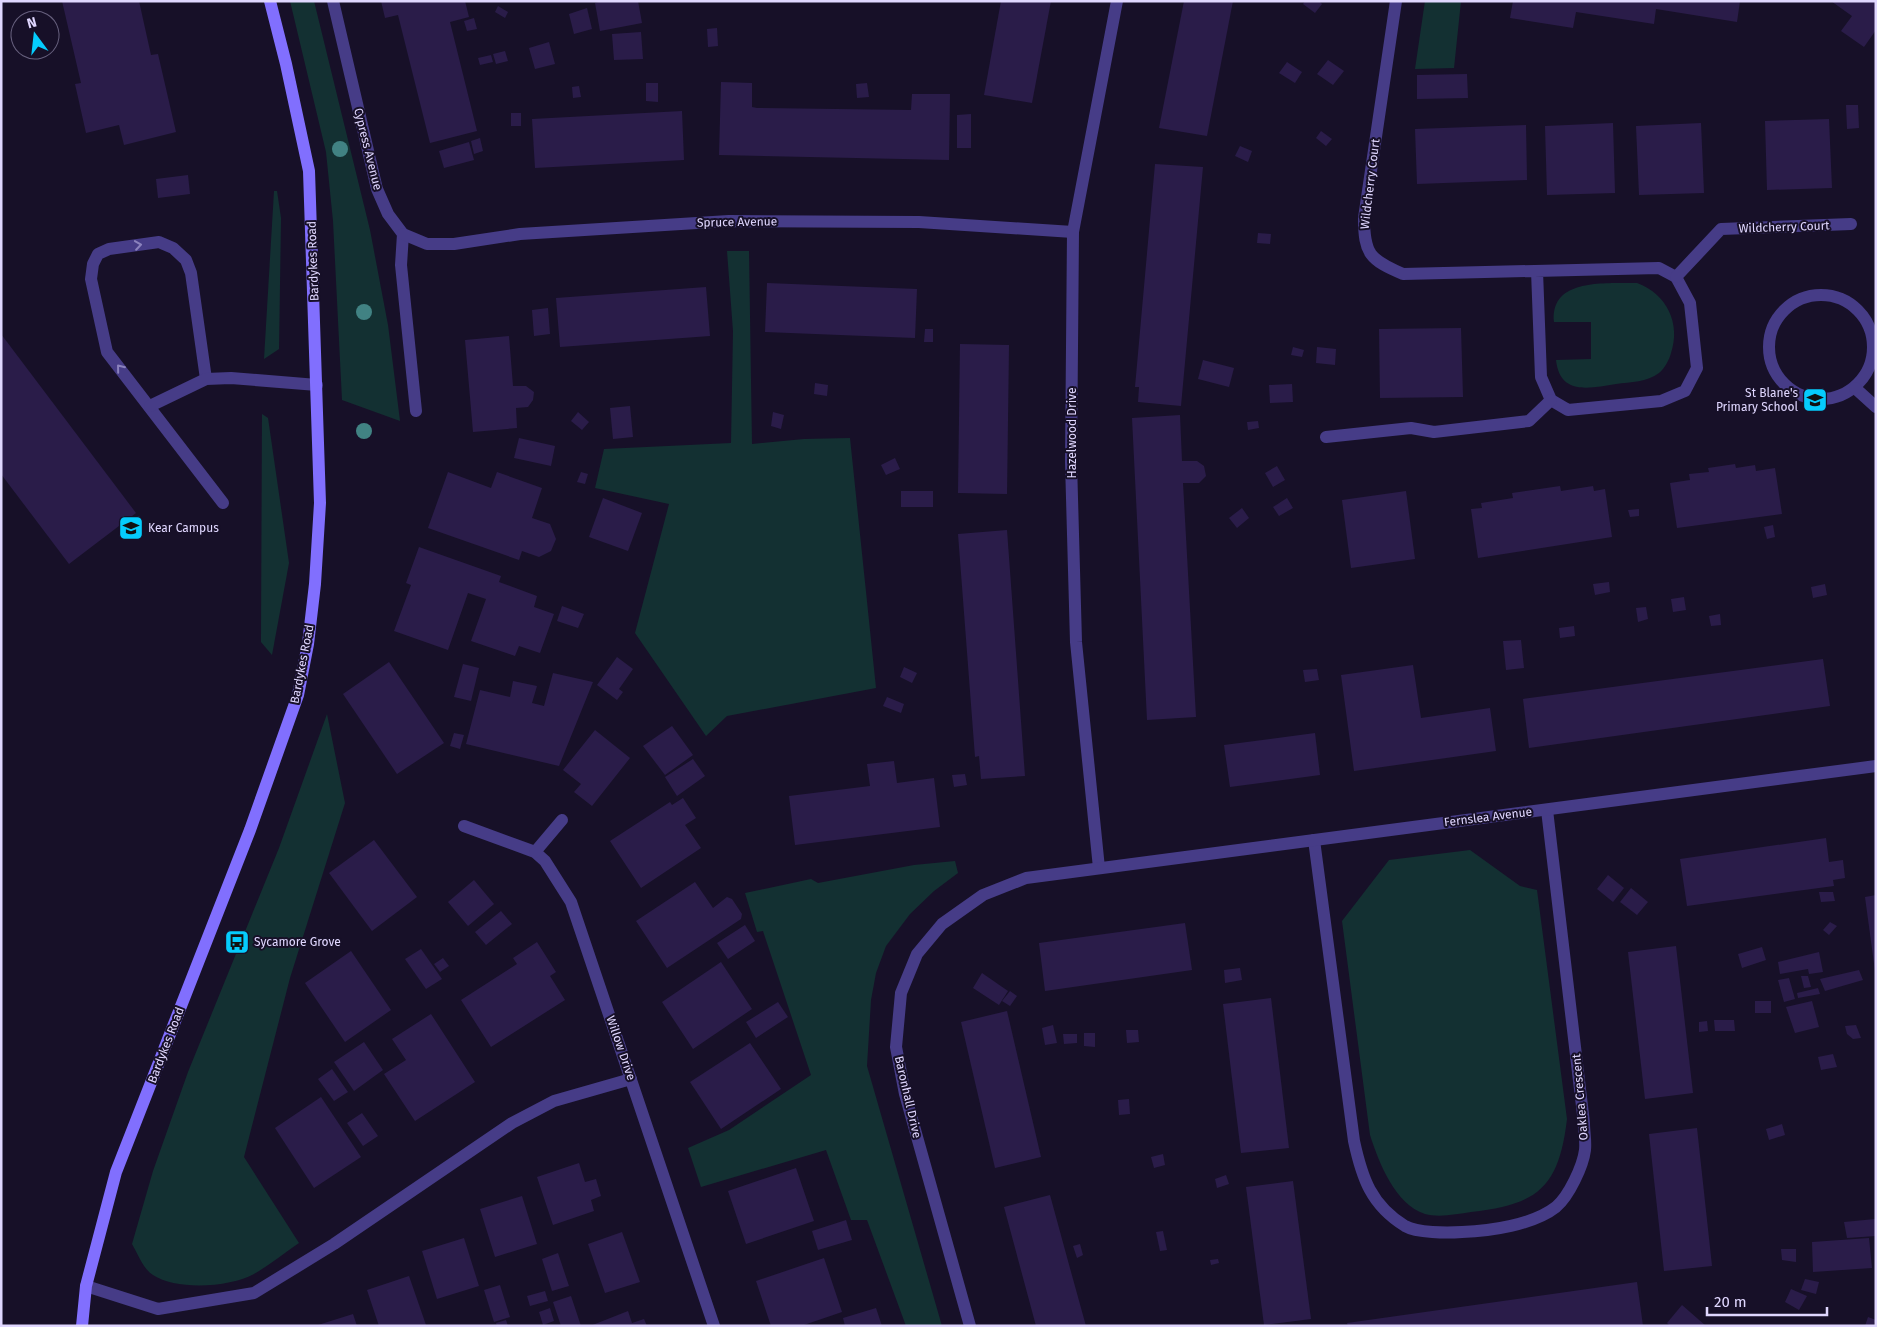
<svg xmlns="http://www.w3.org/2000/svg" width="1877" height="1327" viewBox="0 0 1877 1327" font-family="'Fira Sans',sans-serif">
	<rect width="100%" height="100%" fill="#171028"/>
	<g fill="#133032">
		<polygon points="290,1 314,1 370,230 388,325 400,421 342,400 333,221 326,152"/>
		<polygon points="1425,1 1461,1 1454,68 1415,69"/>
		<polygon points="274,191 277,191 281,218 279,349 264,359"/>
		<polygon points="727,251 749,251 752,444 804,439 850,438 876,688 727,716 706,736 635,633 669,504 595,488 604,449 731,443 733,331"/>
		<path d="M1637 283C1667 294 1681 324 1671 353 1669 360 1665 368 1659 373 1647 382 1631 382 1616 384 1590 388 1560 396 1556 360L1591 359V322H1554C1550 277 1608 284 1637 283Z"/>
		<polygon points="262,414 268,418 289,563 272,655 261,642"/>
		<path d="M327 714 345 803 290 978 244 1157 299 1243C284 1253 270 1265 254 1274 231 1287 177 1291 153 1275 143 1269 138 1254 132 1244L153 1171 188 1072 279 848Z"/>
		<path d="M1470 850 1520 886 1537 890 1567 1119C1559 1187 1538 1205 1471 1212 1457 1214 1439 1218 1425 1214 1395 1204 1379 1163 1370 1135L1342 921 1389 860Z"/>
		<polygon points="955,861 958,873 934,891 910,914 886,946 876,973 871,1000 867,1066 942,1326 906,1326 867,1220 851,1220 826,1150 701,1187 688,1148 729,1130 811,1075 763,931 757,932 745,893 811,879 818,883 914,865"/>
	</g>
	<g fill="#2a1c49">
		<polygon points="62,1 139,1 151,55 158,54 176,132 124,145 119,125 86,133 75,84 81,83"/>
		<polygon points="381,1 465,1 469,17 450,22 477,131 430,143 398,15 385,18"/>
		<polygon points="602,1 638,1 642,23 600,31 595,3"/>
		<polygon points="1001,1 1051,1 1032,103 984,95"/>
		<polygon points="1184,1 1233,1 1207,136 1159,128"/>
		<polygon points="1305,1 1319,1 1322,4 1315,13 1303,4"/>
		<polygon points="1513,1 1740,1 1737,22 1656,9 1654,24 1576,12 1573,28 1510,18"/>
		<polygon points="1831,1 1876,1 1876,30 1864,47 1841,31 1852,16"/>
		<polygon points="498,6 508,12 505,18 495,12"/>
		<polygon points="587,8 592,29 574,34 569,14"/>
		<polygon points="474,18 477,29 467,31 464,21"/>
		<polygon points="717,28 718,46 708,47 707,29"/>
		<polygon points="641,32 643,59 614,60 612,34"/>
		<polygon points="549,42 555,64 535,69 529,48"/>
		<polygon points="505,51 508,61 496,64 493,54"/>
		<polygon points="491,55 493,62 480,65 478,58"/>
		<polygon points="1328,60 1344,71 1333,85 1317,74"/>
		<polygon points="1287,62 1302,72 1295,83 1279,73"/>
		<polygon points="1467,74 1468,98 1417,99 1417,75"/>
		<polygon points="721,82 752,83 752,107 757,108 911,110 912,94 950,94 949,160 719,155"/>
		<polygon points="646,83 658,83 658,102 646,101"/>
		<polygon points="867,83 869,97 857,98 856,84"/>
		<polygon points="579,86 581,97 573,98 572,87"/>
		<polygon points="1846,105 1858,105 1859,128 1847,129"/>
		<polygon points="682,111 684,160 535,168 532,119"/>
		<rect x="511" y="113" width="10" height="13"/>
		<polygon points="971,114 971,148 957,148 957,115"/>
		<polygon points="1829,119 1832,188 1767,190 1765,121"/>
		<polygon points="1613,123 1615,193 1547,195 1545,126"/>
		<polygon points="1701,123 1704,193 1639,195 1636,126"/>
		<polygon points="1526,125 1527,180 1417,184 1415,129"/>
		<polygon points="1321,131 1332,139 1326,146 1316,138"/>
		<polygon points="480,138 483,151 474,154 471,141"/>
		<polygon points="469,142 474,160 444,168 439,151"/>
		<polygon points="1240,146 1252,151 1248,162 1235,156"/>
		<polygon points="1155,164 1203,167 1181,406 1138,402 1139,387 1135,387"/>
		<polygon points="188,175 190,194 158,198 156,179"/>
		<polygon points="1258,233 1271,234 1270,244 1257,243"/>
		<polygon points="767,283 917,289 915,338 765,332"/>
		<polygon points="706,287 710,336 560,347 556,298"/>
		<polygon points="548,308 550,334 534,336 532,310"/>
		<polygon points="1461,328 1463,397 1380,398 1379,329"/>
		<polygon points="925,329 933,329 933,342 924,342"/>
		<polygon points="1,334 136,513 69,564 1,474"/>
		<polygon points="509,336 513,386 526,386 534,392 533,400 528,407 516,408 517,428 473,432 465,340"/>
		<polygon points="960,344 1009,345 1007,494 958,493"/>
		<polygon points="1293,347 1304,350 1302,357 1291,355"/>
		<polygon points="1317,347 1336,349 1335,365 1316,363"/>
		<polygon points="1203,360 1234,368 1229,387 1198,379"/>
		<polygon points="815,383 828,385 827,396 814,394"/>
		<polygon points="1292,384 1293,402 1270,403 1269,385"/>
		<polygon points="630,406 633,437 613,439 610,408"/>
		<polygon points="578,412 589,422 582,430 571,421"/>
		<polygon points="773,412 784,415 781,429 771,426"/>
		<polygon points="1180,415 1182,461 1197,461 1204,466 1206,476 1199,483 1183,483 1196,717 1147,720 1132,418"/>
		<polygon points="1258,421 1259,428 1248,430 1247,422"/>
		<polygon points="519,438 555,446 551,466 514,458"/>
		<polygon points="895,458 900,469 886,475 881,465"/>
		<polygon points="1735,464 1736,468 1755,465 1756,471 1775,468 1782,514 1677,528 1670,483 1690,480 1689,474 1709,472 1708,468"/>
		<polygon points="1277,466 1285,480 1273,487 1265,473"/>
		<polygon points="448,472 491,488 497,472 542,488 532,518 550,524 556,539 551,551 539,557 522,551 519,560 428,528"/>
		<polygon points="581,472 588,474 585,484 577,482"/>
		<polygon points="1560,486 1561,491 1593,486 1594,491 1605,489 1612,537 1478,558 1471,509 1482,508 1481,503 1513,498 1512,493"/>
		<rect x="901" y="491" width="32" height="16"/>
		<polygon points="1406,491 1415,559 1351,568 1342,500"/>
		<polygon points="603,498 642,513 628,551 589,537"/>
		<polygon points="1287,498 1293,508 1279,516 1273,507"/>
		<polygon points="1242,508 1249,518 1237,528 1229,518"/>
		<polygon points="1639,509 1639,516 1630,517 1628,510"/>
		<polygon points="1773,525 1775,537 1767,539 1764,527"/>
		<polygon points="1007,530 1025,776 981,779 979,756 975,757 958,534"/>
		<polygon points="419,547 501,576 499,582 537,596 534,607 554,614 540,653 519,646 515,656 471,641 486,599 468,593 448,650 394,631 411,585 406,583"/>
		<polygon points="1609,582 1610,592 1595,595 1593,584"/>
		<polygon points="1825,584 1827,595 1813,598 1811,587"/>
		<polygon points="1684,597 1686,610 1673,612 1671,599"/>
		<polygon points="562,606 584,614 578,628 557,621"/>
		<polygon points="1646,607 1648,619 1638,622 1636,608"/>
		<polygon points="1720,614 1721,625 1711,626 1709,616"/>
		<polygon points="1574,626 1575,636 1560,638 1559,628"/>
		<polygon points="1521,640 1524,668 1506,670 1503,641"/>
		<polygon points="617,657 633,669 619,689 623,692 617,700 597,685"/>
		<polygon points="1823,659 1830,706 1529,748 1523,699"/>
		<polygon points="389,662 444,743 397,774 343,694"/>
		<polygon points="463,664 479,668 471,701 454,697"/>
		<polygon points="1413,665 1421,718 1490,708 1496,751 1354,771 1341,675"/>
		<polygon points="904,667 917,673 912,683 900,677"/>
		<polygon points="1317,669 1319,680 1305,682 1303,670"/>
		<polygon points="553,673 593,682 559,766 466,744 480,690 510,697 513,681 537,686 532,703 544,706"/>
		<polygon points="887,697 904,704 901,713 883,706"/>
		<polygon points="672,726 693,755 665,775 643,746"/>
		<polygon points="595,730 630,758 592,806 574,792 581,784 563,770"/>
		<polygon points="454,733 464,735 460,749 450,746"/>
		<polygon points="1315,733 1320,775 1230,787 1224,745"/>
		<polygon points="693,759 705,776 677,796 665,777"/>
		<polygon points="894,761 897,783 934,778 940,827 795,845 789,796 870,786 867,764"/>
		<polygon points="965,774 967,785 954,787 952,775"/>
		<polygon points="683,798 696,818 685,825 701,848 641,888 610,841 670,802 672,805"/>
		<polygon points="1826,838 1829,862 1843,860 1845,878 1833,880 1834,886 1687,906 1680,859"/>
		<polygon points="374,840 417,897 372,931 329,873"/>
		<polygon points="1608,875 1624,888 1613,902 1597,889"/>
		<polygon points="474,880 494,904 468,926 448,902"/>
		<polygon points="695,882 713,908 727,897 732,899 742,914 741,919 667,968 636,921"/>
		<polygon points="1631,888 1648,902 1637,915 1620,902"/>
		<polygon points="1819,892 1833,892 1835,901 1821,902"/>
		<polygon points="1876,895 1876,971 1875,971 1865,897"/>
		<polygon points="501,911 512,924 486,945 475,932"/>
		<polygon points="1830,922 1837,926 1829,935 1823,930"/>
		<polygon points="1185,923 1192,970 1045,991 1039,943"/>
		<polygon points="745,925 755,941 728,959 717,943"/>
		<polygon points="537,942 556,972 550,976 565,1000 491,1047 461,1000 517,964 513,958"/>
		<polygon points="1676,946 1693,1093 1645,1099 1628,952"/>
		<polygon points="1762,947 1766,960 1742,968 1738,954"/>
		<polygon points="421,949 442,979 426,989 405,959"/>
		<polygon points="351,951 391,1010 345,1042 305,983"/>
		<polygon points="1819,952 1823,972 1809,974 1808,969 1780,974 1778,962"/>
		<polygon points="443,958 449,966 440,972 434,964"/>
		<polygon points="721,962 752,1009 693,1049 662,1002"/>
		<polygon points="1240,968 1242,980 1225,983 1224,970"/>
		<polygon points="1859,970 1863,980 1825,991 1820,979"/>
		<polygon points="982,973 1008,991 999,1005 973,988"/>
		<polygon points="1801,976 1808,976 1811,987 1804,988"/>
		<polygon points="1789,978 1795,999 1784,1002 1778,980"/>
		<polygon points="1818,988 1820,994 1798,998 1797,993"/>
		<polygon points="1010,991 1017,996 1010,1006 1002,1001"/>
		<polygon points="1271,998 1289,1148 1241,1153 1223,1004"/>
		<rect x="1755" y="1001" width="16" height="12"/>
		<polygon points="1812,1001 1819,1027 1795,1033 1786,1007"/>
		<polygon points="778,1002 788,1017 756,1038 746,1022"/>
		<polygon points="1007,1011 1041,1157 995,1168 961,1022"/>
		<polygon points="431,1014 475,1082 415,1121 384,1074 406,1060 392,1039"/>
		<polygon points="1714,1020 1734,1020 1735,1031 1715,1031"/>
		<polygon points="1707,1021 1708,1031 1699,1032 1699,1022"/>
		<polygon points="1053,1025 1057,1043 1045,1045 1042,1028"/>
		<polygon points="1856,1025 1861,1038 1853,1039 1847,1034 1845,1026"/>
		<polygon points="1126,1030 1138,1030 1139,1042 1127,1043"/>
		<polygon points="1084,1033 1095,1033 1095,1047 1084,1046"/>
		<polygon points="1063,1034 1077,1034 1077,1043 1064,1044"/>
		<polygon points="364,1042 383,1070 354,1091 334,1062"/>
		<polygon points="750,1043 781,1089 721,1129 690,1082"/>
		<polygon points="1833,1054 1837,1067 1821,1070 1818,1057"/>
		<polygon points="332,1069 348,1092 334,1101 318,1079"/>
		<polygon points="321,1097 361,1157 314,1188 275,1128"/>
		<polygon points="1129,1099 1130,1114 1119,1115 1118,1100"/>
		<polygon points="362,1113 378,1136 363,1146 347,1123"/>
		<polygon points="1782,1124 1785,1135 1769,1140 1766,1129"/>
		<polygon points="1697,1128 1712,1266 1664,1271 1649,1134"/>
		<polygon points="1163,1154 1165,1165 1154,1168 1151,1157"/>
		<polygon points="579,1163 585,1182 596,1179 601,1196 591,1200 594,1211 553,1225 537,1177"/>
		<polygon points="796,1168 814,1221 746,1244 728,1191"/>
		<polygon points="1226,1175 1229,1184 1217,1188 1215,1179"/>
		<polygon points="1293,1181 1311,1319 1264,1325 1246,1187"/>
		<polygon points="1050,1195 1068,1261 1086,1326 1036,1326 1022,1274 1004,1207"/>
		<polygon points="522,1196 537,1244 495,1257 480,1209"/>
		<polygon points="1875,1219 1876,1236 1847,1238 1844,1222"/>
		<polygon points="846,1220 852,1240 818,1250 812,1231"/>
		<polygon points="1163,1231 1167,1250 1160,1251 1156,1232"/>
		<polygon points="622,1232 640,1282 605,1293 588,1244"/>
		<polygon points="464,1238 479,1286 437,1299 422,1251"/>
		<polygon points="1869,1238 1872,1268 1813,1272 1812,1242"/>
		<polygon points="1080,1244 1083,1255 1077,1258 1073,1246"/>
		<polygon points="1781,1249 1796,1249 1796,1262 1782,1260"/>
		<polygon points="558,1253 569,1286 552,1291 542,1259"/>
		<polygon points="824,1258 842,1312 801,1326 771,1326 756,1281"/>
		<polygon points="1218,1259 1219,1263 1211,1265 1210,1260"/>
		<polygon points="409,1276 426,1325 379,1326 367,1290"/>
		<polygon points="1805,1279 1819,1282 1816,1294 1801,1290"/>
		<polygon points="1637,1282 1643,1326 1348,1326 1347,1323"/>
		<polygon points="500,1285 510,1317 494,1322 484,1290"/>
		<polygon points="1791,1289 1807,1296 1799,1310 1785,1302"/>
		<polygon points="545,1291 548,1301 530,1306 527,1296"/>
		<polygon points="571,1296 581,1326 561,1326 553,1302"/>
		<polygon points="1682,1305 1706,1326 1670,1326 1667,1323"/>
		<polygon points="550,1308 554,1321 543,1325 539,1312"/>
		<polygon points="876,1308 882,1326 845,1326 843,1318"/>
		<polygon points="628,1311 632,1323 644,1319 647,1326 590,1326"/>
		<polygon points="353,1314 357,1326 318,1326 318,1325"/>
		<polygon points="1868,1317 1876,1320 1873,1326 1865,1326"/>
		<polygon points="506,1320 508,1326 497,1326 496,1323"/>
	</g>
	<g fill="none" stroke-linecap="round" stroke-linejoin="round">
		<g stroke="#463c87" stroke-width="12">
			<circle cx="1821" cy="347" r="52"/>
			<polyline points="206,379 191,273 186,260 173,248 159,242 109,249 98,254 93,264 91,279 107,352 223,503"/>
			<polyline points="1855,388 1876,407"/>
			<polyline points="150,406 206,379 231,378 317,385"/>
		</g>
		<g stroke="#463c87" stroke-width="12">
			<polyline points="333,1 377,189 388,214 403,234 401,265 416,411"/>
			<path d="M1396 1 1364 218C1364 254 1370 260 1403 274L1659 268 1676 277 1690 303 1697 368 1685 391 1661 401 1568 410 1551 400 1541 377 1537 271"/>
			<polyline points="403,234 427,244 454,244 520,234 729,221 919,222 1073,232"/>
			<polyline points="1676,277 1721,229 1851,224"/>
			<polyline points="1326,437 1411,428 1434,432 1529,421 1551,400"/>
			<polyline points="464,826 535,852 545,861 571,902 714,1326"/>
			<path d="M1314 840 1354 1141C1362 1178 1371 1205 1405 1226 1417 1233 1447 1233 1462 1232 1490 1231 1533 1225 1556 1207 1569 1196 1583 1166 1585 1150 1586 1141 1584 1132 1584 1123L1547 810"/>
			<polyline points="535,852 562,820"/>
			<polyline points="1099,868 1076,642 1071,462 1073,232 1117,1"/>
			<polyline points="86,1286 158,1309 254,1293 334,1244 512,1123 554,1101 631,1079"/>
			<polyline points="970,1326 905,1094 896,1047 901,993 917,954 942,924 983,895 1026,878 1876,766"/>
		</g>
		<polyline stroke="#816ffe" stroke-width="12" points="82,1326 86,1286 116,1172 250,830 298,695 308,644 315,584 320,503 309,171 286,64 270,1"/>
	</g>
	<g fill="#418283">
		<circle cx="340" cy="149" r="8"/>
		<circle cx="364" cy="312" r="8"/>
		<circle cx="364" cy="431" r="8"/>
	</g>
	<defs><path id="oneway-chevron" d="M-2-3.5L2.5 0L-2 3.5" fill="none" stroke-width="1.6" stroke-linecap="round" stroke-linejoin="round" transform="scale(1.25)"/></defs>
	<g stroke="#8b82bd">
		<use href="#oneway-chevron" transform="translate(138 245) rotate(-8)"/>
		<use href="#oneway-chevron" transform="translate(120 368) rotate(-129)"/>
	</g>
	<defs>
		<symbol id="school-square" viewBox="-11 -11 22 22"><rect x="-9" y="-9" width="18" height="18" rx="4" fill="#05ccfd" stroke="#171028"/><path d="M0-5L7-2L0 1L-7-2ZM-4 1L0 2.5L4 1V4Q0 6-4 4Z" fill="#111"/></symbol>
		<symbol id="bus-square" viewBox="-11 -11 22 22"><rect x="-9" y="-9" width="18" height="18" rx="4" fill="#05ccfd" stroke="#171028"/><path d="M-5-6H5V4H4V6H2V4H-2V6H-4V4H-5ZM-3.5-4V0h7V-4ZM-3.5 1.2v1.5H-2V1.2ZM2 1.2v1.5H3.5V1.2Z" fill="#111"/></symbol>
	</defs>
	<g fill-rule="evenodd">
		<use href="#school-square" x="1801" y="386" width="28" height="28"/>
		<use href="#school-square" x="117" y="514" width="28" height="28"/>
		<use href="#bus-square" x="223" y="928" width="28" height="28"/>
	</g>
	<g text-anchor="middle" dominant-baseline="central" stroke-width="4" stroke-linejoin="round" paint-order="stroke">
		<g font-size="12" fill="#e0d7ff" stroke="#171028">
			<text transform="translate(368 149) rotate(76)">Cypress Avenue</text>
			<text transform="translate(1370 184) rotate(-83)">Wildcherry Court</text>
			<text transform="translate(737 222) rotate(-1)">Spruce Avenue</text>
			<text transform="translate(1784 227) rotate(-2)">Wildcherry Court</text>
			<text transform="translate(313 261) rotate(-92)">Bardykes Road</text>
			<text transform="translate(1072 433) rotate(-90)">Hazelwood Drive</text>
			<text transform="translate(302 664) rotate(-79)">Bardykes Road</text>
			<text transform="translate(1488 817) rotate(-7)">Fernslea Avenue</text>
			<text transform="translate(166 1045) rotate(-69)">Bardykes Road</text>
			<text transform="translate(621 1048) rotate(71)">Willow Drive</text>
			<text transform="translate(908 1097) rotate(77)">Baronhall Drive</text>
			<text transform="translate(1580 1097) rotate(-95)">Oaklea Crescent</text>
		</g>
		<g font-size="12" fill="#e0d7ff" stroke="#171028" text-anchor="start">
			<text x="1798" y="393" text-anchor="end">St Blane's<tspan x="1798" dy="14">Primary School</tspan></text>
			<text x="148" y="528">Kear Campus</text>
			<text x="254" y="942">Sycamore Grove</text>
		</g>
	</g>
	<rect width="1877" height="1327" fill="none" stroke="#e0d7ff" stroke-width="5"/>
	<g transform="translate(35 35) rotate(345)"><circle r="24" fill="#171028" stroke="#67607e"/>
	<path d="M0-4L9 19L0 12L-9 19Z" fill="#05ccfd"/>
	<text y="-8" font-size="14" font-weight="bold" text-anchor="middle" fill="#e0d7ff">N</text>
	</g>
	<path d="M1707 1307v8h120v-8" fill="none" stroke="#e0d7ff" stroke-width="2.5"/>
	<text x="1714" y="1307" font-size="15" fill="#e0d7ff" stroke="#171028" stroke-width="4" paint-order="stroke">20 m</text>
</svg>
